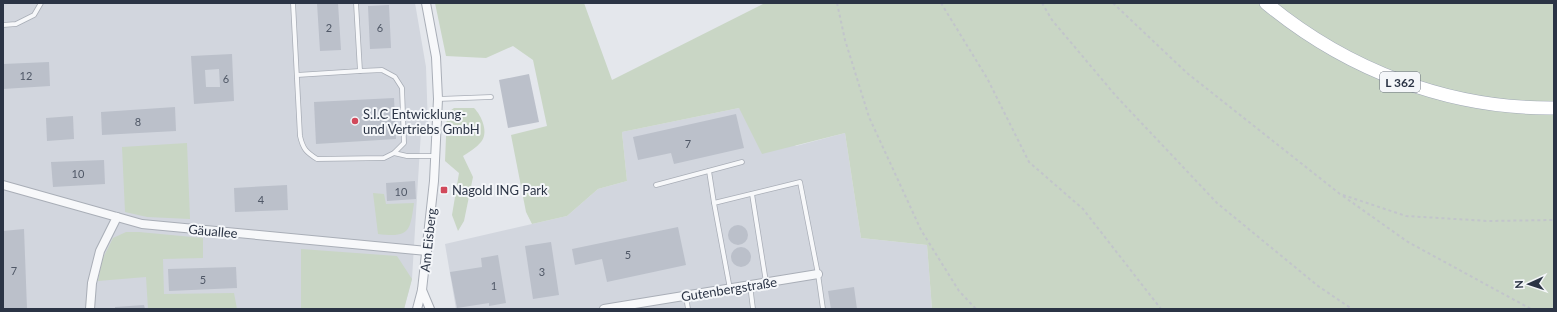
<svg xmlns="http://www.w3.org/2000/svg" width="1557" height="312" viewBox="0 0 1557 312" font-family="Lato,sans-serif">
	<rect width="100%" height="100%" fill="#e4e7ec"/>
	<g fill="#d2d6de">
		<polygon points="3,3 415,3 426,67 428,127 421,131 412,279 404,309 3,309"/>
		<polygon points="739,108 796,146 845,133 861,238 927,245 932,309 456,309 445,244 567,216 598,189 627,181 622,132"/>
	</g>
	<g fill="#c9d6c5">
		<polygon points="435,3 584,3 612,80 765,3 1554,3 1554,309 932,309 927,245 861,238 845,133 762,154 739,108 622,132 627,181 598,189 567,216 532,224 526,212 511,135 547,126 533,60 513,46 486,58 446,56"/>
		<path d="M454 108H474C482 116 489 133 481 142 476 148 469 152 463 156L473 177 464 221 458 231 452 215 459 173 445 161 447 113Z"/>
		<polygon points="187,143 190,219 147,217 125,212 122,147"/>
		<path d="M373 193 384 194 386 204 414 203C410 231 410 238 378 234Z"/>
		<polygon points="126,232 139,232 203,238 203,258 163,259 164,294 234,293 237,309 148,309 146,277 98,281 102,260 113,238"/>
		<polygon points="301,249 397,256 412,279 404,309 301,309"/>
	</g>
	<g fill="#bbc0ca" fill-rule="evenodd">
		<polygon points="317,3 338,3 341,50 320,51"/>
		<polygon points="389,5 391,48 370,49 368,6"/>
		<path d="M232 54 234 101 194 104 191 56ZM219 69 220 87H206L205 70Z"/>
		<polygon points="49,62 50,86 3,89 3,64"/>
		<polygon points="529,74 539,122 508,128 499,80"/>
		<polygon points="394,98 396,139 316,144 314,102"/>
		<polygon points="175,107 176,131 102,135 101,112"/>
		<polygon points="736,114 744,148 674,164 671,153 638,160 633,137"/>
		<polygon points="73,116 74,139 47,141 46,118"/>
		<polygon points="104,160 105,184 53,187 51,162"/>
		<polygon points="415,181 416,199 387,201 386,183"/>
		<polygon points="287,185 288,210 235,212 234,188"/>
		<circle cx="738" cy="235" r="10"/>
		<polygon points="678,227 686,265 607,282 602,259 575,265 572,249"/>
		<polygon points="24,229 27,309 3,309 3,231"/>
		<polygon points="551,242 559,295 533,299 525,246"/>
		<circle cx="741" cy="257" r="10"/>
		<polygon points="498,255 506,303 489,306 489,303 457,308 450,272 482,267 481,258"/>
		<polygon points="236,267 237,288 169,291 168,269"/>
		<polygon points="854,287 857,309 831,309 828,291"/>
		<polygon points="144,305 145,309 115,309 115,307"/>
	</g>
	<g fill="none" stroke-linecap="round" stroke-linejoin="round">
		<defs>
			<g id="lane">
				<path d="M293 3 300 136C303 149 306 152 317 159L384 158 394 153 404 143 402 88 395 77 382 70 360 71 356 3"/>
				<polyline points="3,25 16,24 34,15 41,3"/>
				<polyline points="297,75 360,71"/>
				<polyline points="438,99 491,97"/>
				<polyline points="394,153 407,156 435,156"/>
				<polyline points="709,171 714,203"/>
				<polyline points="656,185 742,162"/>
				<polyline points="752,194 766,282"/>
				<polyline points="750,285 753,309"/>
				<polyline points="730,289 714,203 800,182 818,274 823,309"/>
				<polyline points="686,296 688,309"/>
			</g>
			<g id="street">
				<polyline points="3,185 142,224 427,251"/>
				<polyline points="422,290 430,309"/>
				<polyline points="90,309 92,283 100,251 117,217"/>
				<polyline points="417,309 422,290 434,181 438,99 436,57 426,3"/>
				<polyline points="604,309 818,274"/>
			</g>
			<path id="primary" d="M1266 3C1347 70 1448 109 1554 108"/>
		</defs>
		<use href="#lane" stroke="#a9aeb7" stroke-width="5.5"/>
		<use href="#street" stroke="#a9aeb7" stroke-width="10"/>
		<use href="#primary" stroke="#a3abb8" stroke-width="14"/>
		<g stroke="#c2c5cb" stroke-width="2" stroke-dasharray="3 3" stroke-linecap="butt">
			<polyline points="837,3 845,40 869,117 921,230 959,291 976,309"/>
			<polyline points="941,3 987,78 1029,162 1083,209 1161,309"/>
			<polyline points="1042,3 1052,20 1116,96 1217,203 1318,286 1352,309"/>
			<polyline points="1113,3 1187,73 1340,194 1406,216 1488,221 1554,220"/>
			<polyline points="1343,196 1408,242 1531,309"/>
		</g>
		<use href="#lane" stroke="#f7f8fa" stroke-width="4"/>
		<use href="#street" stroke="#f7f8fa" stroke-width="8"/>
		<use href="#primary" stroke="#fff" stroke-width="13"/>
	</g>
	<g fill="#d1495b" stroke="#f4f6f9" stroke-width="1.5">
		<circle cx="355" cy="121" r="4"/>
		<rect x="440" y="186" width="8" height="8" rx="2"/>
	</g>
	<g text-anchor="middle" dominant-baseline="central" stroke-width="4" stroke-linejoin="round" paint-order="stroke">
		<g font-size="11" fill="#4f5766">
			<text x="329" y="27">2</text>
			<text x="380" y="27">6</text>
			<text x="26" y="75">12</text>
			<text x="226" y="78">6</text>
			<text x="138" y="121">8</text>
			<text x="688" y="143">7</text>
			<text x="78" y="173">10</text>
			<text x="401" y="191">10</text>
			<text x="261" y="199">4</text>
			<text x="628" y="254">5</text>
			<text x="14" y="270">7</text>
			<text x="542" y="271">3</text>
			<text x="203" y="279">5</text>
			<text x="494" y="285">1</text>
		</g>
		<rect fill="#f4f6f9" stroke="#676e7b" stroke-width="1" x="1380" y="72" width="40" height="20" rx="3"/>
		<g font-size="12" font-weight="bold" fill="#2b3445">
			<text x="1400" y="82">L 362</text>
		</g>
		<g font-size="13" fill="#2b3445" stroke="#f4f6f9" text-anchor="start">
			<text x="363" y="114">S.I.C Entwicklung-<tspan x="363" dy="15">und Vertriebs GmbH</tspan></text>
			<text x="452" y="190">Nagold ING Park</text>
		</g>
		<g font-size="13" fill="#2b3445" stroke="#f4f6f9">
			<text transform="translate(213 231) rotate(5)">Gäuallee</text>
			<text transform="translate(428 240) rotate(-84)">Am Eisberg</text>
			<text transform="translate(729 289) rotate(-9)">Gutenbergstraße</text>
		</g>
	</g>
	<rect width="1557" height="312" fill="none" stroke="#2b3445" stroke-width="8"/>
	<g transform="translate(1529 284) rotate(267)" stroke="#f4f6f9" stroke-width="3" paint-order="stroke">
	<path d="M0-3L7 15L0 10L-7 15Z" fill="#2b3445"/>
	<text y="-6" font-size="11" font-weight="bold" text-anchor="middle" fill="#2b3445">N</text>
	</g>
</svg>
